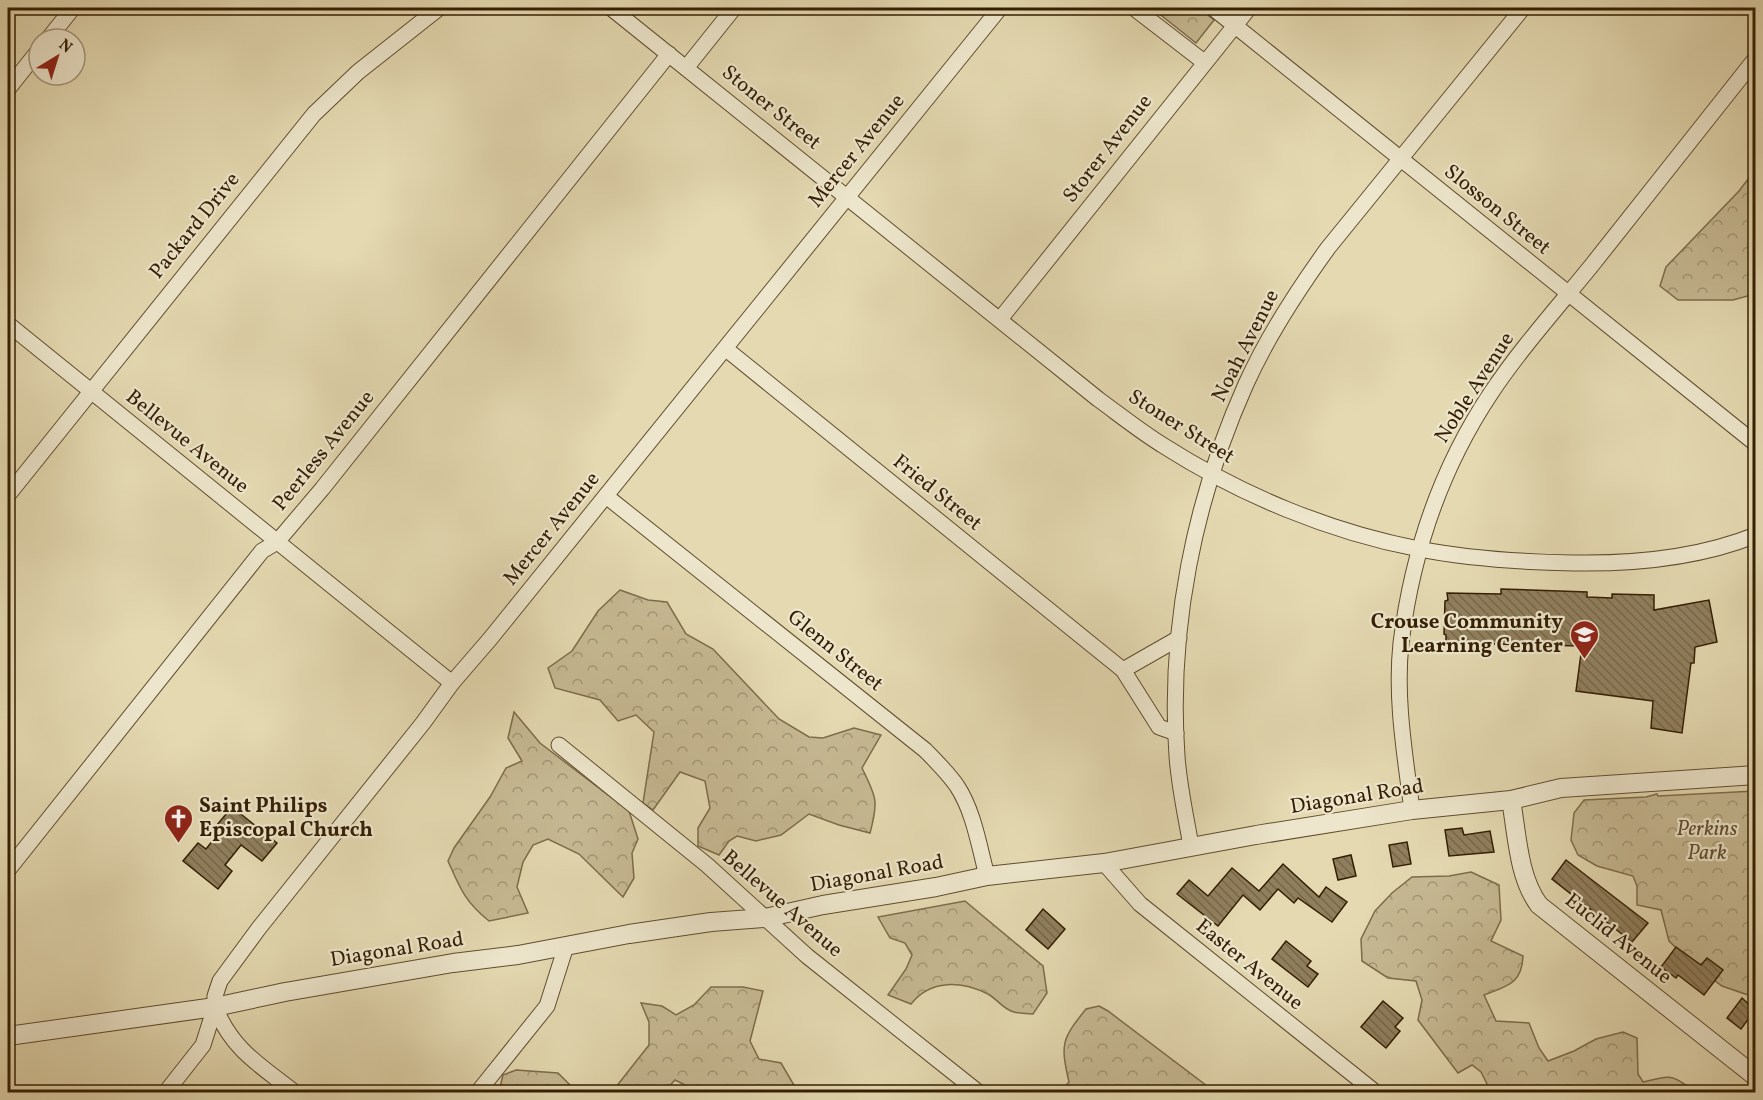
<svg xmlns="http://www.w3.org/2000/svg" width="1763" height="1100" viewBox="0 0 1763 1100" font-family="Vollkorn,serif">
	<defs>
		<pattern id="forest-crowns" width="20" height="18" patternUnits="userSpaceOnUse" patternTransform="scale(1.5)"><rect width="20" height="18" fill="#c6b993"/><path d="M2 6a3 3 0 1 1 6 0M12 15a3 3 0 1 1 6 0" fill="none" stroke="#a29676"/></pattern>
		<pattern id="building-back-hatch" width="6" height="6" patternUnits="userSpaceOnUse" patternTransform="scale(1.5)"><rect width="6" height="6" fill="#907f5d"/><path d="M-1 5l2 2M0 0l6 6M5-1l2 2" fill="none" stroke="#76674b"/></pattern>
	</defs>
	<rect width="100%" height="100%" fill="#e4d9b1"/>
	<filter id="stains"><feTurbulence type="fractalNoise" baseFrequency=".00333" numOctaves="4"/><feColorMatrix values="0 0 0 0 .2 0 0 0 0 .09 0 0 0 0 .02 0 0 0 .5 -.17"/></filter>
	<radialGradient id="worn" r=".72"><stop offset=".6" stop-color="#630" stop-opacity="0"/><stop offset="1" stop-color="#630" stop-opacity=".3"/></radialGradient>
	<g fill="url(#forest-crowns)" stroke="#7d6c4b" stroke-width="1.5">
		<polygon points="1152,8 1199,8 1214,20 1196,43"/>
		<polygon points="1755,170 1755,294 1733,300 1678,300 1660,286 1666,267 1739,191"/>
		<path d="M620 590 648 600 667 602 686 634 713 649 779 719 809 737 823 738 854 728 881 735 862 768C876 797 879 800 870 833L839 825 809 814 781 835 756 841 737 836 729 841 719 855 698 846V828L710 808 705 781 680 772 653 810 643 803 654 732 636 715 618 721 600 700 555 688 548 668 572 651 598 611Z"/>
		<path d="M514 712 540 743 629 811 638 839 632 853 634 878 623 897 579 854 548 839 533 845 523 862 517 887 528 913 489 921C465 902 460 888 448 861L454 848 490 797 506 768 522 761 508 738Z"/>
		<polygon points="1755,791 1755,1004 1748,995 1722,986 1694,965 1669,941 1661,910 1637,905 1637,886 1633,876 1597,866 1578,855 1571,840 1574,813 1584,800 1646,797 1657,794 1658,796"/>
		<path d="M1471 872 1499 885 1501 920 1491 941 1523 956C1522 984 1507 986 1484 995L1496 1021 1529 1023 1539 1048 1548 1061 1574 1051 1596 1039 1623 1032 1637 1038 1638 1074 1643 1082C1674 1074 1670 1075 1697 1092H1491L1481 1072 1472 1065 1458 1073 1418 1020 1422 1000 1416 981 1388 978 1362 961 1361 939 1375 911 1392 893 1412 877 1449 876Z"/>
		<path d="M965 901 1043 966 1047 993 1033 1014C1027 1013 1020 1014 1014 1012 1004 1010 997 999 988 994 961 981 931 979 911 1004L888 995 906 969 912 955 905 943 890 938 878 917Z"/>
		<polygon points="711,987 743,987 763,991 750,1041 759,1059 781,1063 798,1092 699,1092 675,1080 664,1092 612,1092 649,1045 649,1022 641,1003 662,1006 676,1015 694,1005"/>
		<path d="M1099 1006 1108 1011 1215 1092H1060L1069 1082C1060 1043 1062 1039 1086 1009Z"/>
		<polygon points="516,1070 558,1073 577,1092 505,1092 500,1087 503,1075"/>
	</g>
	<g fill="url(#building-back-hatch)" stroke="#341e03" stroke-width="1.5">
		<polygon points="1501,589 1587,592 1587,597 1612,598 1612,594 1654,595 1654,610 1709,600 1717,642 1695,647 1694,663 1691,663 1682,733 1651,728 1653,701 1576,691 1582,646 1446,643 1446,635 1444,634 1445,601 1448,600 1447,593 1501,594"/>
		<polygon points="232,807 277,843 262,861 241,845 225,865 232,871 218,889 183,861 198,843 206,849 222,829 217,825"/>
		<polygon points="1462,828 1464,835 1490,831 1494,852 1449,856 1445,830"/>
		<polygon points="1407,842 1411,864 1393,867 1389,845"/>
		<polygon points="1351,855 1356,876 1338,880 1333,859"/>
		<polygon points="1566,860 1648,923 1632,942 1552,879"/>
		<polygon points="1283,864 1319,897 1326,887 1347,902 1332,922 1298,898 1294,903 1278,889 1260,910 1243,895 1218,926 1177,894 1189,880 1208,896 1232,868 1259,891"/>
		<polygon points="1043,909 1065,929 1048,949 1026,930"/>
		<polygon points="1286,941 1311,961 1307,966 1318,974 1308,987 1272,959"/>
		<polygon points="1676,947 1701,965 1707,958 1723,970 1704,995 1678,975 1676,978 1661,967"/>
		<polygon points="1742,998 1755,1010 1741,1029 1727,1018"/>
		<polygon points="1383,1001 1403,1018 1395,1027 1400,1031 1386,1048 1361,1027"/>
	</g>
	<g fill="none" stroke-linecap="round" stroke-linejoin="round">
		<defs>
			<g id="minor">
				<path d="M611 8 1098 399C1120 415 1141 432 1164 446 1241 495 1330 532 1419 549 1470 559 1522 562 1573 563 1633 564 1699 558 1756 535"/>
				<polyline points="1134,8 1204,62"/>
				<polyline points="1213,8 1756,444"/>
				<polyline points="48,39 73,8"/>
				<polyline points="686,68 734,8"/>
				<polyline points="8,89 39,50"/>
				<polyline points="1001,318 1249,8"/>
				<polyline points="8,324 452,683"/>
				<polyline points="726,349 1123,670 1159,727 1176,733"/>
				<polyline points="8,495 314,114 358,72 439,8"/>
				<path d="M606 496 925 750C936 761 948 773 957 786 974 812 979 846 987 876"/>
				<polyline points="1123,670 1179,638"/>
				<polyline points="559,745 707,865 807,956 978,1092"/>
				<path d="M1412 810C1405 755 1395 699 1401 643 1412 554 1441 468 1491 393 1521 348 1558 307 1592 265 1647 196 1701 127 1756 58"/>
				<path d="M1191 846C1186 817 1179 786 1177 756 1168 630 1194 500 1246 384 1268 335 1297 291 1328 248L1523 8"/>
				<polyline points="1104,863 1140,904 1375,1092"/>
				<polyline points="8,870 262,551 277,542 322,489 669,54"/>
				<path d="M215 1007C232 1050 260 1065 294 1092"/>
				<polyline points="166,1092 203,1045 215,1007 215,996 220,981 259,928 423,723 452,683 490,639 1000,8"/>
				<polyline points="478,1092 547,1006 566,946"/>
			</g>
			<g id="tertiary">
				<path d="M1511 800C1517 833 1518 877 1539 905L1756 1077"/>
				<polyline points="8,1036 215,1007 285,992 453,963 518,955 629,934 711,922 765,918 823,905 936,887 987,876 1104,863 1256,835 1412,810 1511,800 1561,788 1756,775"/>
			</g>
		</defs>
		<use href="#minor" stroke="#604d2e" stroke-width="17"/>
		<use href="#tertiary" stroke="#604d2e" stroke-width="20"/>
		<use href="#minor" stroke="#ede6cc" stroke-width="15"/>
		<use href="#tertiary" stroke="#ede6cc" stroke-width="18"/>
	</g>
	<defs>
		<symbol id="school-pin" viewBox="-11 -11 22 30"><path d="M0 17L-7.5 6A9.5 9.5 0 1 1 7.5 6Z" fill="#8f2418" stroke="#ede6cc"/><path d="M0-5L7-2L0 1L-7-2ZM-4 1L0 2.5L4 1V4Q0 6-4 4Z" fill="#fff"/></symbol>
		<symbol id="church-pin" viewBox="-11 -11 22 30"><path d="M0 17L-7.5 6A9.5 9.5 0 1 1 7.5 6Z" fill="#8f2418" stroke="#ede6cc"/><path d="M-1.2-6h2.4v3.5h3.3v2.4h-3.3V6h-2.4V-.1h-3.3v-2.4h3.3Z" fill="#fff"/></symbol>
	</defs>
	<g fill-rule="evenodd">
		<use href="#school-pin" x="1568" y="618" width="33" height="45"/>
		<use href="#church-pin" x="162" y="802" width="33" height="45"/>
	</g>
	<g text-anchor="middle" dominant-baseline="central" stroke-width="4.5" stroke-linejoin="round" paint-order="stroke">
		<g font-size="21" fill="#341e03" stroke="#ede6cc">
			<text transform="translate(771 108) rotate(39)">Stoner Street</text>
			<text transform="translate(1108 149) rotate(-52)">Storer Avenue</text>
			<text transform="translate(857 151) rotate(-51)">Mercer Avenue</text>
			<text transform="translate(1497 210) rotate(39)">Slosson Street</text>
			<text transform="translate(195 226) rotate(-51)">Packard Drive</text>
			<text transform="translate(1246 346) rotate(-63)">Noah Avenue</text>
			<text transform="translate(1475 388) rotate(-57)">Noble Avenue</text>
			<text transform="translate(1181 427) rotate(32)">Stoner Street</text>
			<text transform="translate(187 442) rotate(39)">Bellevue Avenue</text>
			<text transform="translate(324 451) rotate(-51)">Peerless Avenue</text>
			<text transform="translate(937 493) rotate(39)">Fried Street</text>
			<text transform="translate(552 529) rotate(-51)">Mercer Avenue</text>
			<text transform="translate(835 651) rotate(39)">Glenn Street</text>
			<text transform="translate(1357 797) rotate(-9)">Diagonal Road</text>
			<text transform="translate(877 874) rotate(-10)">Diagonal Road</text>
			<text transform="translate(782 904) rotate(41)">Bellevue Avenue</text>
			<text transform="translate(1618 939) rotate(39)">Euclid Avenue</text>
			<text transform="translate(397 950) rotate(-9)">Diagonal Road</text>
			<text transform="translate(1249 965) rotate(39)">Easter Avenue</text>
		</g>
		<g font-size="21" font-weight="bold" fill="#341e03" stroke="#ede6cc" text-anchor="end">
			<text x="1563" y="622">Crouse Community<tspan x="1563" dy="24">Learning Center</tspan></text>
			<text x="199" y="806" text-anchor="start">Saint Philips<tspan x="199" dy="24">Episcopal Church</tspan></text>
		</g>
		<g font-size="21" font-style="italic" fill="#604c2e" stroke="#ede6cc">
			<text x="1707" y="829">Perkins<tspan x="1707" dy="24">Park</tspan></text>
		</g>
	</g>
	<rect width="1763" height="1100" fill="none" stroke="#e4d9b1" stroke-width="30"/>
	<rect x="9" y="9" width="1745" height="1082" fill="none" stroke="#341e03" stroke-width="3"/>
	<rect x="15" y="15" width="1733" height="1070" fill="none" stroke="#341e03" stroke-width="1.5"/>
	<g transform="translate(57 57) rotate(38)"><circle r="28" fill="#ede6cc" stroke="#a3967c" stroke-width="1.5"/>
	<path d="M0-4.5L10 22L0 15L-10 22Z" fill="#8f2418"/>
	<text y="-9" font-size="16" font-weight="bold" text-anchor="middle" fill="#341e03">N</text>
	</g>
	<rect width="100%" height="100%" filter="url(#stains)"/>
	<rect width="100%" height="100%" fill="url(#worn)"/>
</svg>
